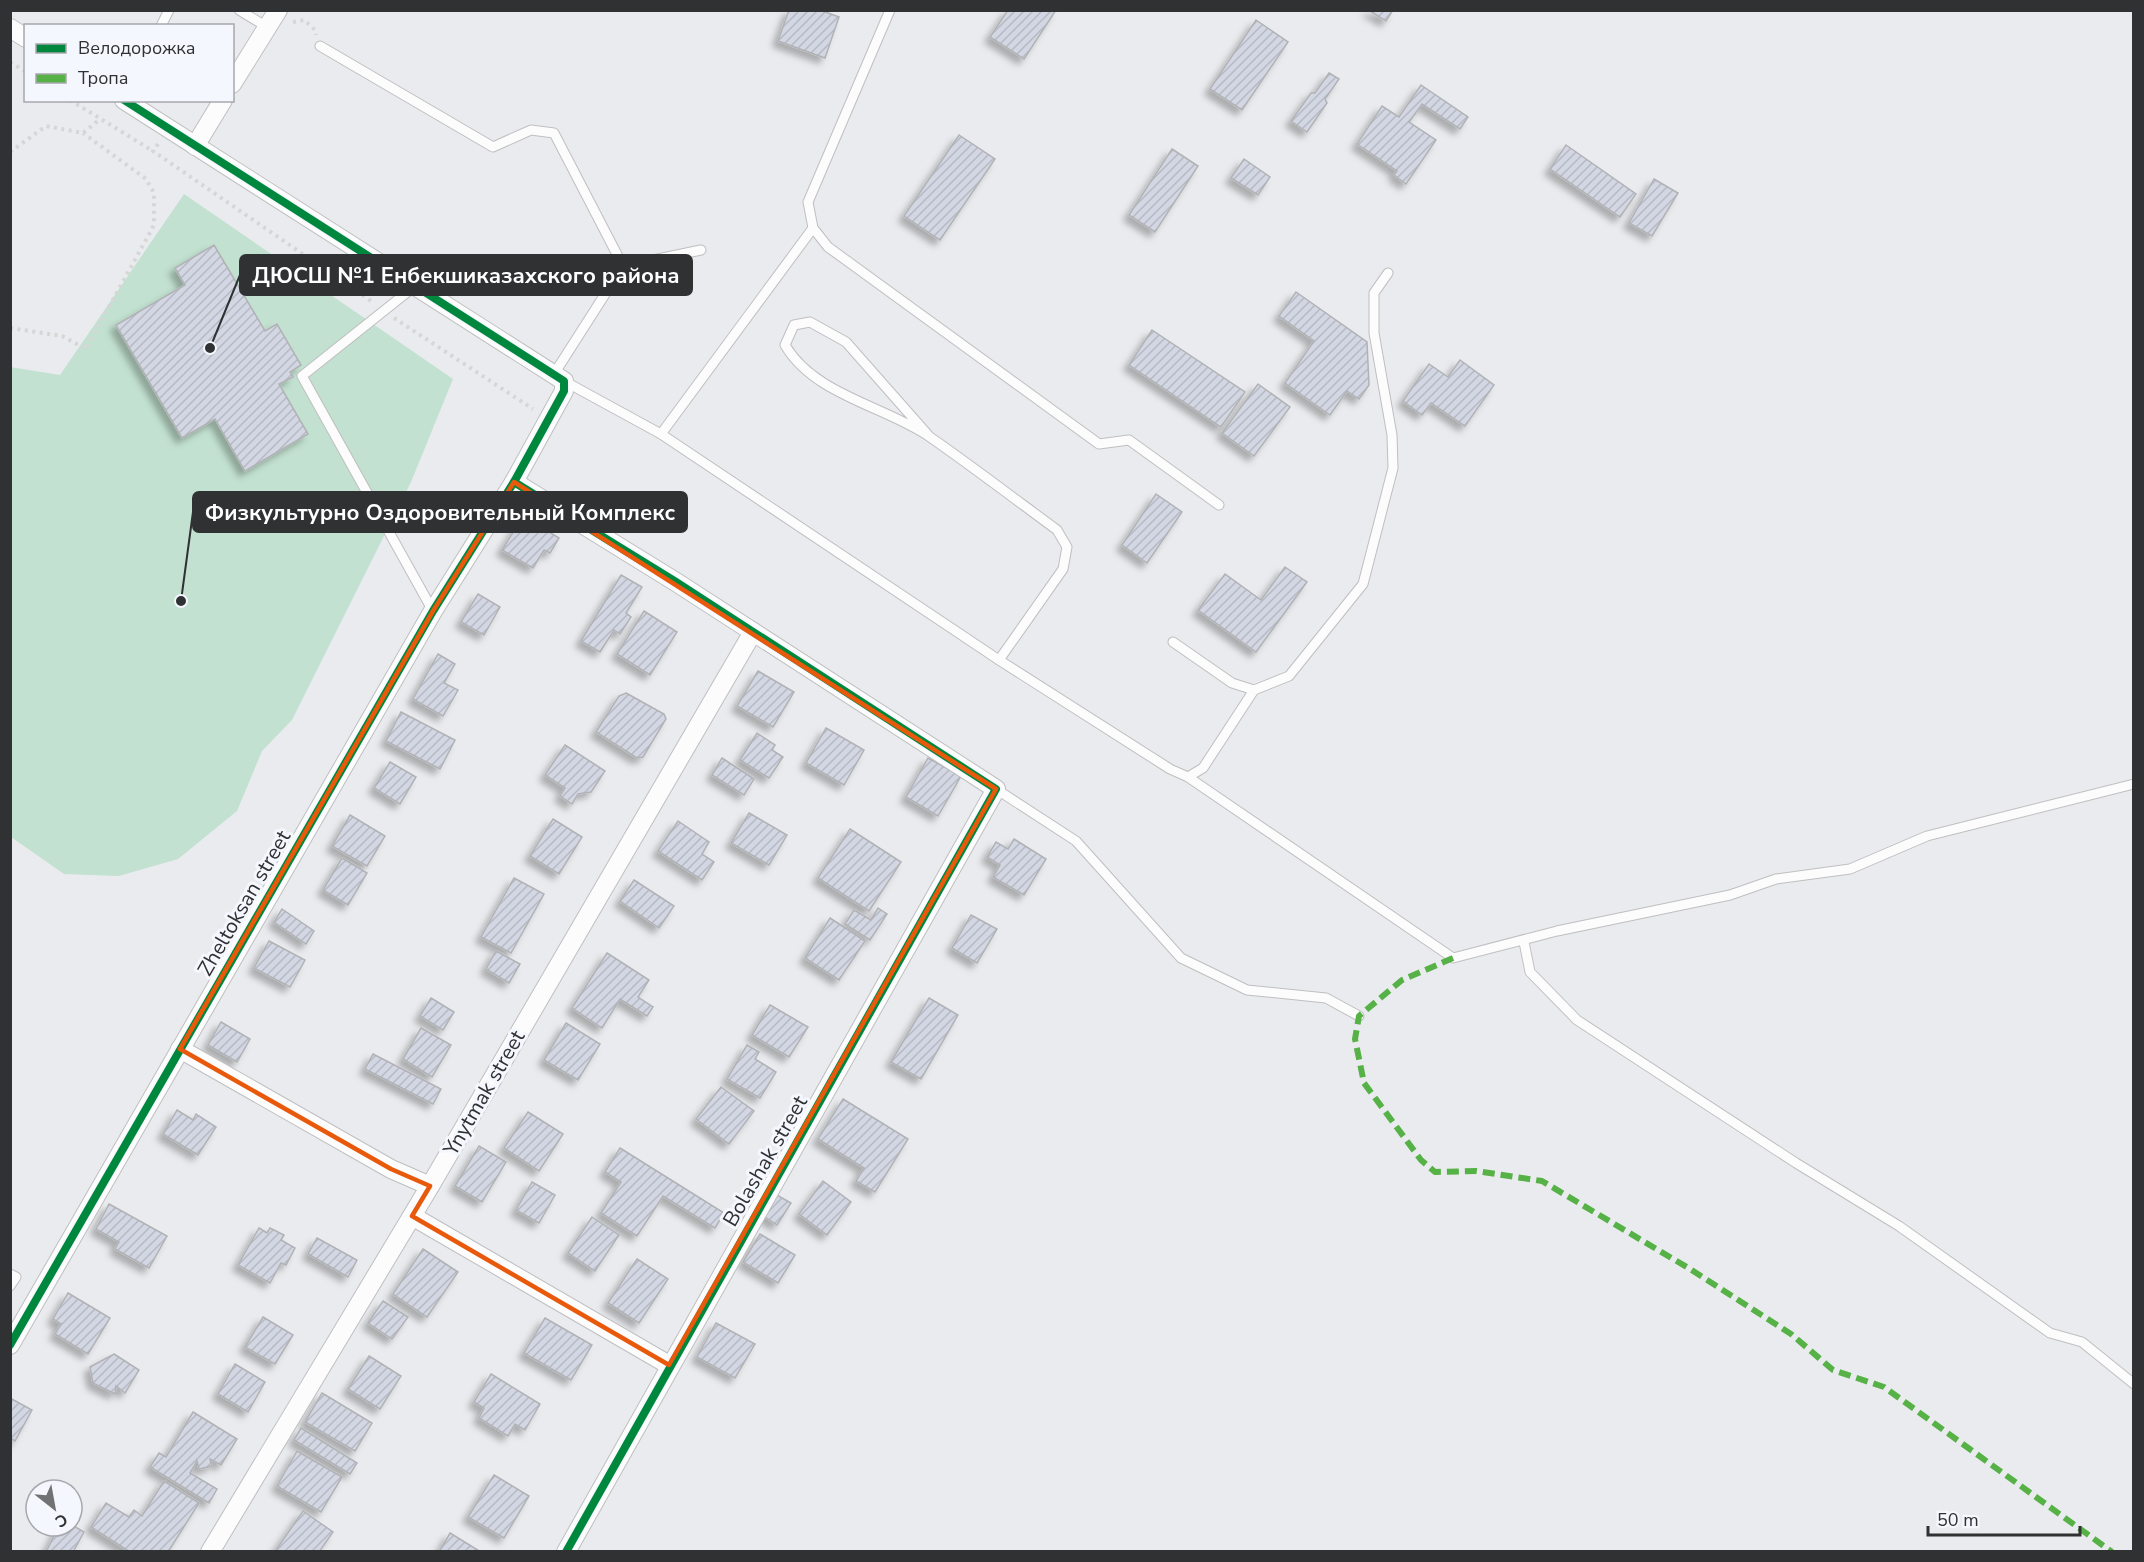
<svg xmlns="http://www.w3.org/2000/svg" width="2144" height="1562" viewBox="0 0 2144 1562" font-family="'Nunito Sans',sans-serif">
	<defs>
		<pattern id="building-hatch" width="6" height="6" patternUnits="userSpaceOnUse" patternTransform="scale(1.5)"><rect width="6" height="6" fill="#d3d7e3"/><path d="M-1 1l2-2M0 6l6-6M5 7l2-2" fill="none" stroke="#b5b9c3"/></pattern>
		<filter id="shadow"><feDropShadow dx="-5.5" dy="5.5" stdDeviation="3" flood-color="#0004"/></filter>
	</defs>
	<rect width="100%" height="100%" fill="#eaebee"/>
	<polygon fill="#c2e1d0" points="184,194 453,379 411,482 292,720 262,751 237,811 178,859 119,876 64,874 11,837 10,367 60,375"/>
	<g fill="url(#building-hatch)" stroke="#b1b2b5" stroke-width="1.5" filter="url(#shadow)">
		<polygon points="789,10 820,10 839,17 825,58 778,41"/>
		<polygon points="1008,10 1056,10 1024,59 990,37"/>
		<polygon points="1368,10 1393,10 1386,21"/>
		<polygon points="1256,20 1288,42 1242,110 1210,89"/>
		<polygon points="1329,73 1339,79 1325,99 1327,103 1307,132 1291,121 1311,93 1315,93"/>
		<polygon points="1421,85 1468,117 1460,129 1422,104 1409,122 1436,140 1406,184 1394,175 1397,171 1357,144 1382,106 1399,117"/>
		<polygon points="959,135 995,159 940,240 904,216"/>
		<polygon points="1566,145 1636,194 1620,217 1550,169"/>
		<polygon points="1172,149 1198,166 1155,232 1129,215"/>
		<polygon points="1244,159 1270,177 1258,195 1231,178"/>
		<polygon points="1654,179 1678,193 1652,236 1629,223"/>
		<polygon points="214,245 265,331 277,324 301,365 290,372 293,377 279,384 308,434 245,471 215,419 182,438 116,325 185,285 175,268"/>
		<polygon points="1296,292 1367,342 1369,385 1359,399 1347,391 1330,415 1285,383 1314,341 1279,316"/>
		<polygon points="1152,330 1245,392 1221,427 1129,365"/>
		<polygon points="1460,360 1494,385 1465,426 1431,403 1422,415 1403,401 1429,364 1448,377"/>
		<polygon points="1258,384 1290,407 1254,456 1222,433"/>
		<polygon points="1156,494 1182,512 1147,563 1122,545"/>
		<polygon points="534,516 546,524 544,529 559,538 550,553 544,550 533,568 502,550 522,518 530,522"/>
		<polygon points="1285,567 1307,582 1256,652 1198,610 1225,574 1261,600"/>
		<polygon points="621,575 642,587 626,613 631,617 620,634 614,630 600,652 581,641"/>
		<polygon points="478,594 500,607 484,635 461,622"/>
		<polygon points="644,611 677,632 650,675 617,654"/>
		<polygon points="438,654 455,664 444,683 458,690 443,716 413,699"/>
		<polygon points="758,671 794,692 773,727 737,706"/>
		<polygon points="626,693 664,714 666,719 643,757 637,758 596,732 619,696"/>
		<polygon points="401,712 455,740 440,769 386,741"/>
		<polygon points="826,728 864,750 844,785 806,763"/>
		<polygon points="757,733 775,745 772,750 783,757 769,778 740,760"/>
		<polygon points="565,745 605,771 591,792 578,794 572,804 560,796 565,788 545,775"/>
		<polygon points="722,758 754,779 744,795 712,775"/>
		<polygon points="928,758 961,776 938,816 906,797"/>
		<polygon points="390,762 416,777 400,804 374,788"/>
		<polygon points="749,813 787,835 769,865 731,843"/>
		<polygon points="350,815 385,836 367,866 332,846"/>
		<polygon points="553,819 582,837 559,874 530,856"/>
		<polygon points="678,821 709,842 702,854 714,862 702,880 658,851"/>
		<polygon points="850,829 901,862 869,911 818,878"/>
		<polygon points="1014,839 1046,859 1024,895 993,877 1000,865 987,857 996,842 1008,849"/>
		<polygon points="342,858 367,873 348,905 323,890"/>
		<polygon points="514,878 544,894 511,953 481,937"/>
		<polygon points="634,880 674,906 659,928 620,901"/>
		<polygon points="878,908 887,914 870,940 845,924 854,910 871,920"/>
		<polygon points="282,909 314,931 306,944 274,922"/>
		<polygon points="971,915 997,929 977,963 952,948"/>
		<polygon points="830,918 865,941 839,980 805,958"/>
		<polygon points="269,941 305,960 290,987 254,968"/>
		<polygon points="496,951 520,964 509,983 486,969"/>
		<polygon points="607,953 649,980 638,997 653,1007 647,1016 620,999 602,1028 572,1008"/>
		<polygon points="431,998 454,1012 443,1030 420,1016"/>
		<polygon points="929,998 958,1015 921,1079 891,1062"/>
		<polygon points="770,1005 808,1027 789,1057 752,1035"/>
		<polygon points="221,1022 250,1039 237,1062 208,1045"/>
		<polygon points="566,1023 600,1044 578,1080 544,1060"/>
		<polygon points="421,1028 451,1045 432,1077 403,1059"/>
		<polygon points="747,1045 759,1052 755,1059 776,1072 760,1098 727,1079"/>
		<polygon points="373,1054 441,1089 433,1104 365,1069"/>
		<polygon points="721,1087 754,1111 729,1144 696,1119"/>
		<polygon points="843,1099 908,1139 875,1192 856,1181 864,1168 818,1139"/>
		<polygon points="177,1110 193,1120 196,1114 216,1127 198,1155 163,1134"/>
		<polygon points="528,1112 563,1134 539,1171 504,1148"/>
		<polygon points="479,1146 506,1162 482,1202 455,1186"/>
		<polygon points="620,1148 724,1213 715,1228 663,1196 637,1236 601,1213 621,1182 605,1172"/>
		<polygon points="823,1181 851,1202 827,1235 799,1214"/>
		<polygon points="532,1182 555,1195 539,1223 516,1210"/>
		<polygon points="775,1194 791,1203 777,1225 762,1215"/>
		<polygon points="109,1204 167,1236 149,1268 115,1249 119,1242 96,1229"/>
		<polygon points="592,1217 619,1235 595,1271 568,1253"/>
		<polygon points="259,1228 267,1233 270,1228 284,1235 281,1240 295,1248 286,1265 281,1263 270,1283 238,1265"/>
		<polygon points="760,1234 795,1255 778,1283 743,1262"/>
		<polygon points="317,1238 357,1260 348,1277 308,1254"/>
		<polygon points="423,1249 458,1272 427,1317 393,1294"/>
		<polygon points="637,1259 668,1279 639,1323 608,1303"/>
		<polygon points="68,1293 110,1318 88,1354 55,1334 61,1324 53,1319"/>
		<polygon points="383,1301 408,1317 392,1339 368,1323"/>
		<polygon points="263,1317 293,1335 275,1364 245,1347"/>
		<polygon points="545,1318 592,1345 571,1380 524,1353"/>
		<polygon points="716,1323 755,1344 735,1378 697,1357"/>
		<polygon points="114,1354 139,1370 125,1393 116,1386 115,1394 93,1383 90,1367"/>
		<polygon points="369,1356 401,1376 380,1409 348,1389"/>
		<polygon points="235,1364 265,1382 248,1412 218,1394"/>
		<polygon points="491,1374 540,1404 525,1430 515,1424 508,1436 479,1418 484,1408 474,1402"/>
		<polygon points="322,1393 372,1423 355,1451 305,1422"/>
		<polygon points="10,1398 32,1410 15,1441 10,1438"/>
		<polygon points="193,1412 237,1439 221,1465 210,1459 212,1466 199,1469 197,1461 190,1473 217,1489 209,1503 150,1467 159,1453 166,1457"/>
		<polygon points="301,1428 357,1463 350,1474 294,1440"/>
		<polygon points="297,1451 342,1477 321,1512 277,1486"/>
		<polygon points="494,1475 529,1496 504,1538 468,1517"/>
		<polygon points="164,1481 199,1503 168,1552 130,1552 91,1527 106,1503 129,1517 134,1510 142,1516"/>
		<polygon points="303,1511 333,1532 319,1552 279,1552 276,1550"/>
		<polygon points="72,1525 84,1532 73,1552 46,1552 59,1526"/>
		<polygon points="450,1533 481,1552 439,1552"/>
	</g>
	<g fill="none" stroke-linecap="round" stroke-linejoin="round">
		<defs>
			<g id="lane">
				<polyline points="239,10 267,27"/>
				<polyline points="890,10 808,202 813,228 828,247 1099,444 1129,440 1219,505"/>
				<polyline points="161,26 169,10"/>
				<polyline points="320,46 493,147 531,130 554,133 623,266 554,374"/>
				<polyline points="623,266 701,250"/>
				<polyline points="415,286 302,376 433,611"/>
				<polyline points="564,381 661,434 999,660 1170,769 1188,777 1203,768 1254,690"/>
				<polyline points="661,434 813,228"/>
				<path d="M928 435 846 342 810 322 794 325 785 345C814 395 885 406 930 437 973 467 1015 499 1057 530L1067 547 1063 569 999 660"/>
				<polyline points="1173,642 1232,683 1254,690 1289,676 1363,584 1393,468 1392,435 1374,333 1374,293 1388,273"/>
				<polyline points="1188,777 1453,958 1557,931 1730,895 1776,879 1850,869 1927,836 2134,784"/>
				<polyline points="996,789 1076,841 1181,958 1247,990 1326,998 1359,1016"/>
				<polyline points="1524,942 1530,972 1577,1020 1796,1163 1899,1226 2050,1333 2082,1342 2134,1384"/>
				<polyline points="10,1274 16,1277 10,1286"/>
			</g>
			<g id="street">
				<polyline points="10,28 26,38"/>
				<polyline points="232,84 278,10"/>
				<polyline points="195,146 223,100"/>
				<polyline points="514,482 676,582 996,789 566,1552"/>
				<polyline points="180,1049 391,1169 430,1186"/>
				<polyline points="412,1216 669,1365"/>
				<polyline points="10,1345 433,611 514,482 564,391 564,381 124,100"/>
				<polyline points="210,1552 430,1186 753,632"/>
			</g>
		</defs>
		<use href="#lane" stroke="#bfbfc1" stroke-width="11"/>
		<use href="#street" stroke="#bfbfc1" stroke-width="20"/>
		<g stroke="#d6d6d6" stroke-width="4" stroke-dasharray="3 4.5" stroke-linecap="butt">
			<polyline points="293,22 304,20 315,30 316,35"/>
			<polyline points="10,62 26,72"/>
			<polyline points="70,100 153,151"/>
			<polyline points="158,144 153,151 374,303"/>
			<polyline points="10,152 46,126 83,133 99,120"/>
			<polyline points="394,318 533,409"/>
			<polyline points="10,328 62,336 86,349 154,225 154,193 146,179 83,133"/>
		</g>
		<use href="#lane" stroke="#fcfcfc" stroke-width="9"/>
		<use href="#street" stroke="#fcfcfc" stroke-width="18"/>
		<polyline stroke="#56b246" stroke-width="6" stroke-dasharray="12 6" stroke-linecap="butt" points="1453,958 1402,980 1359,1016 1355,1039 1364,1083 1421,1160 1435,1172 1476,1171 1542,1181 1690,1269 1791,1334 1833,1370 1884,1387 2112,1552"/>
		<defs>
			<g id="cycleway">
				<polyline points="514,482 676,582 996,789 566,1552"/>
				<polyline points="10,1345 433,611 514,482 564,391 564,381 124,100"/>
			</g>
		</defs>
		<use href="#cycleway" stroke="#f5f7fe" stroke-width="11"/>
		<use href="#cycleway" stroke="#00873e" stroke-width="8"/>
	</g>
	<path fill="none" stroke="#e8590c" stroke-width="4.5" stroke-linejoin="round" d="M514 482 996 789 669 1365 412 1216 430 1186 391 1169 180 1049 433 611Z"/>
	<g text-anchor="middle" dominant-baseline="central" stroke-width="6" stroke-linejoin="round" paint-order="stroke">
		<g font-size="21" fill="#303133" stroke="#f5f7fe">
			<text transform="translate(244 903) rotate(-60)">Zheltoksan street</text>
			<text transform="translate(484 1093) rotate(-60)">Ynytmak street</text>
			<text transform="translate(765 1161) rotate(-60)">Bolashak street</text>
		</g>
	</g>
	<path fill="none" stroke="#303133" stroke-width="2" d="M210 348L240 275M181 601L193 512"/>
	<g fill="#303133" stroke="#f5f7fe" stroke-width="2">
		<circle cx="210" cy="348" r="6"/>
		<circle cx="181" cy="601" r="6"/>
	</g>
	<g fill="#303133" stroke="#303133" stroke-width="2">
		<rect x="240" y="255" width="452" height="40" rx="6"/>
		<rect x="193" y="492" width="494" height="40" rx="6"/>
	</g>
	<g font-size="22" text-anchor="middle" font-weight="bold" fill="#fff">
		<text x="466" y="283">ДЮСШ №1 Енбекшиказахского района</text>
		<text x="440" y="520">Физкультурно Оздоровительный Комплекс</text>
	</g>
	<rect width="2144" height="1562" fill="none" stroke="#303133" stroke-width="24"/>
	<rect x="24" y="24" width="210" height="78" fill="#f5f7fe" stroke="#a6a8ad" stroke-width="1.5"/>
	<rect x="36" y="44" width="30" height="9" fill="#00873e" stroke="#a6a8ad" stroke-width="1.5"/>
	<text x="78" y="54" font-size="18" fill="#303133">Велодорожка</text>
	<rect x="36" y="74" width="30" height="9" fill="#56b246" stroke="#a6a8ad" stroke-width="1.5"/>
	<text x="78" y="84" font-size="18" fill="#303133">Тропа</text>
	<g transform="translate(54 1508) rotate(149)"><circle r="28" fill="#f5f7fe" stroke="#a6a8ad" stroke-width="1.5"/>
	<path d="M0-4.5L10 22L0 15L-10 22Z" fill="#717274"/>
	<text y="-9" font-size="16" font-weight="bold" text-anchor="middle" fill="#303133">С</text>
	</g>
	<path d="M1928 1526v9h152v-9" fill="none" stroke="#303133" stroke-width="3"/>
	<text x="1937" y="1526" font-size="18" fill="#303133" stroke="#f5f7fe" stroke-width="4.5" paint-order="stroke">50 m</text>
</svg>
